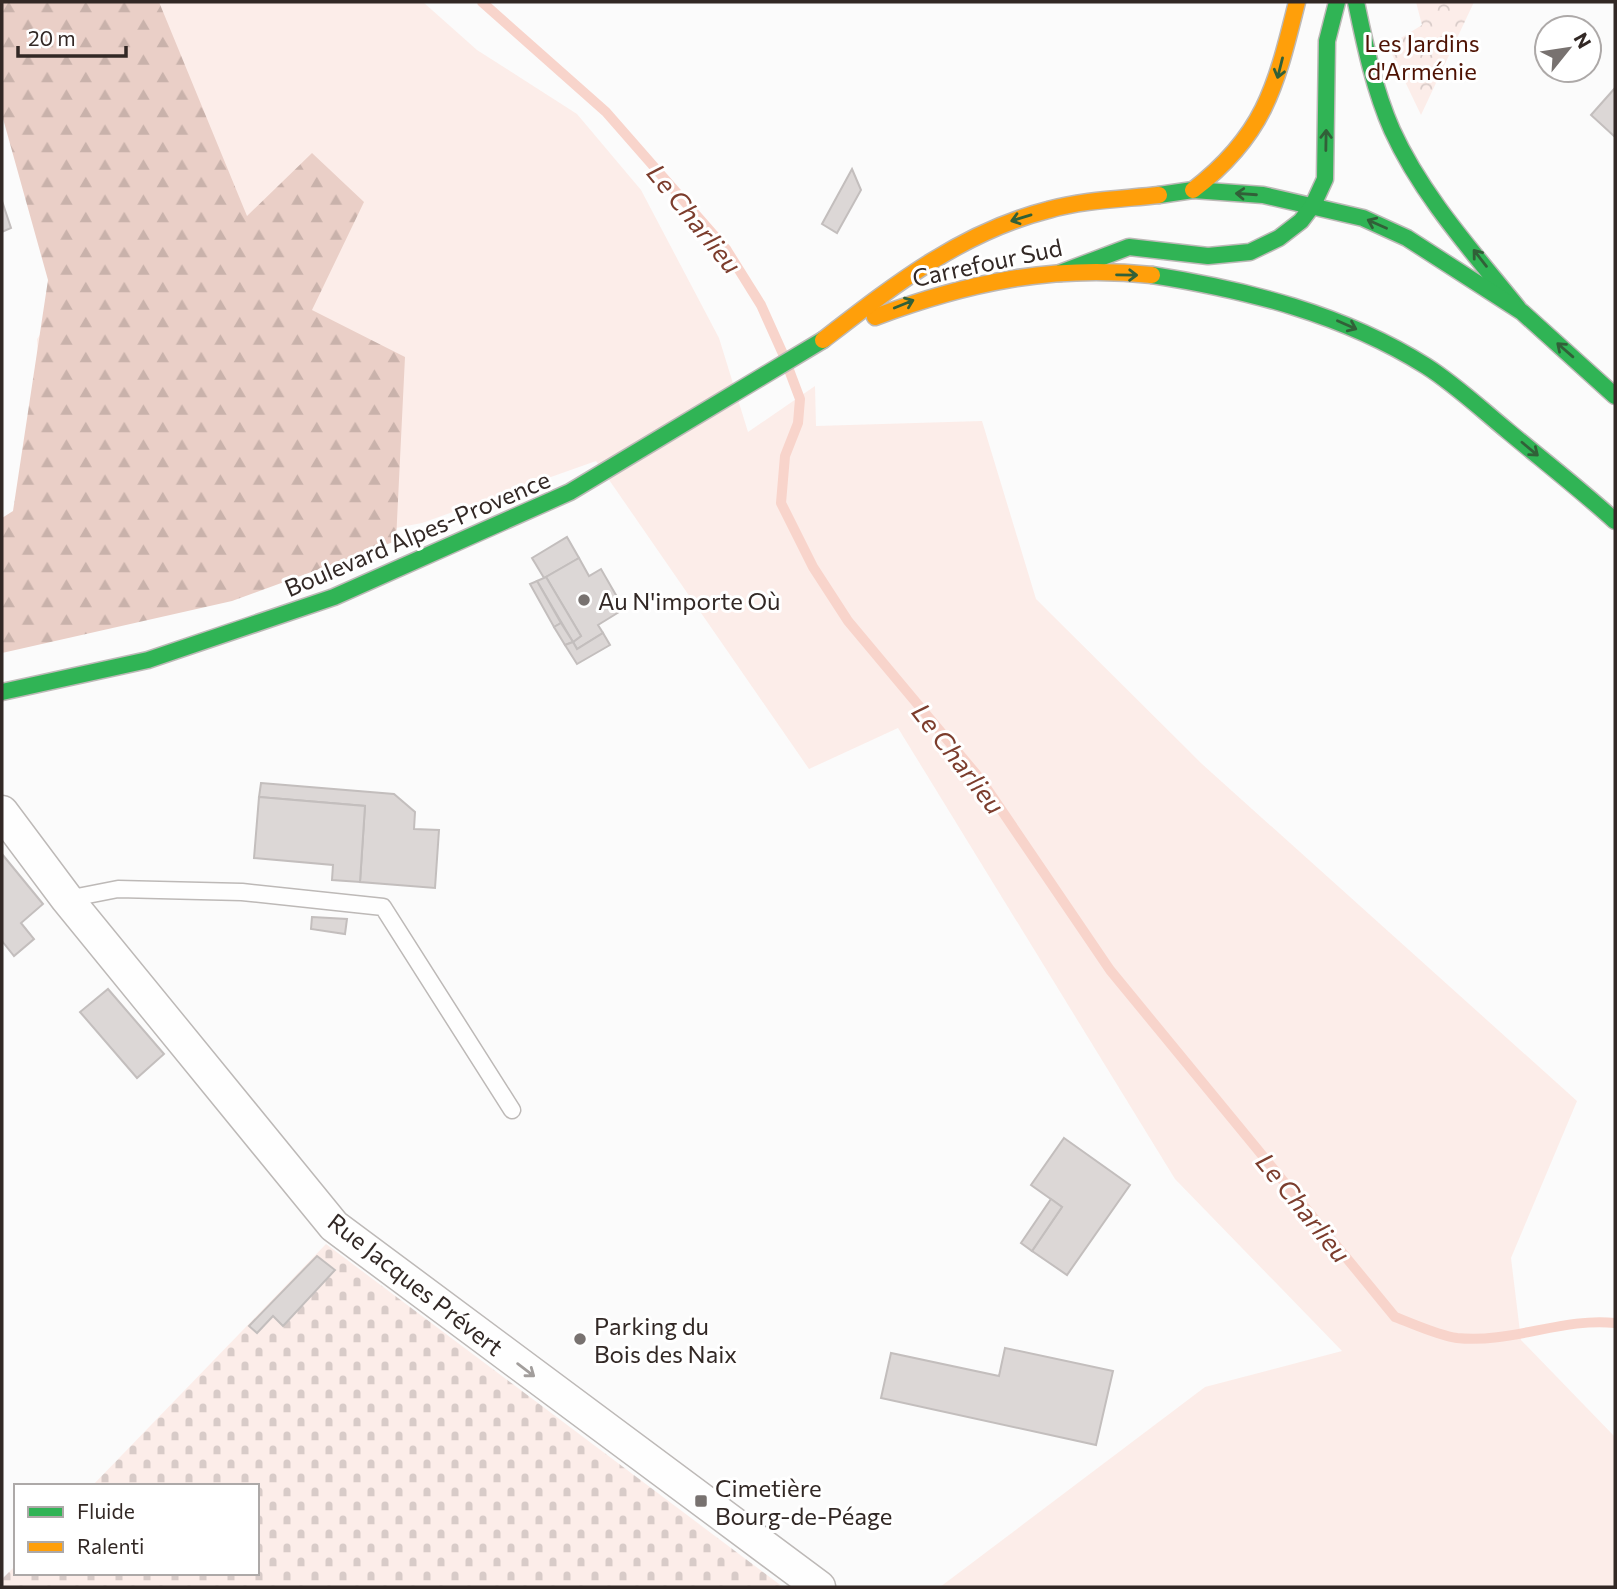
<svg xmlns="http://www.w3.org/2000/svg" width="1617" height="1589" viewBox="0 0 1617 1589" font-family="Commissioner,sans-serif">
	<defs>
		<pattern id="forest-firs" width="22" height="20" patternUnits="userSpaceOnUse" patternTransform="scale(1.75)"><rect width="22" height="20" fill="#eacfc7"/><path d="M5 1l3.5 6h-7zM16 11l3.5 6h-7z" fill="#c9b2ab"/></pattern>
		<pattern id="cemetery-stones" width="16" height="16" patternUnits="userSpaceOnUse" patternTransform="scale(1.75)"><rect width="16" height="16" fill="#fcede9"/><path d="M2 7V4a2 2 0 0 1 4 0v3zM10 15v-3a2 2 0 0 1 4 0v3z" fill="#d8cbc8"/></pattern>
		<pattern id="park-crowns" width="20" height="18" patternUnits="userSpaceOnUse" patternTransform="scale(1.75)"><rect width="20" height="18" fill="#fcede9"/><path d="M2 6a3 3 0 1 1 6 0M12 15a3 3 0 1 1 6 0" fill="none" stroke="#d8cbc8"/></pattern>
	</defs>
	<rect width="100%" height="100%" fill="#fbfbfb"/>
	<polygon fill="#fcede9" points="77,2 423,2 477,50 577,114 641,190 719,338 748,432 815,386 816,426 982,421 1036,599 1202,764 1577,1101 1511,1258 1521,1340 1615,1437 1615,1587 940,1587 1205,1387 1342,1351 1175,1179 898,728 809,769 596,461 422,523 365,534 51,617 37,339 147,191"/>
	<polygon fill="url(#forest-firs)" points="2,2 159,2 247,216 312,153 364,202 312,310 405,357 396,541 232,601 2,653 2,518 13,511 48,280 2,115"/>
	<polygon fill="url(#cemetery-stones)" points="326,1244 783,1587 2,1587 2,1579 16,1565 16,1573 257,1573 257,1486 92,1486"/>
	<polygon fill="url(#park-crowns)" points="1416,2 1474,2 1421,115 1388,46 1422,25"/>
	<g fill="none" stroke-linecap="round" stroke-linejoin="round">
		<path stroke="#f8d4cb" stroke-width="10" d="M482 2 606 112 726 249 761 305 783 354 800 399 798 423 785 456 781 503 813 567 848 621 981 780 1110 970 1395 1317C1414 1324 1437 1335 1457 1338 1510 1344 1564 1317 1615 1323"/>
	</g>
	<g fill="#dcd7d6" stroke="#c3bebd" stroke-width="2">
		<polygon points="1615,88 1615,137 1591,115"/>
		<polygon points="852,169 861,190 837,233 822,224"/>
		<polygon points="2,201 11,228 2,232"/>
		<polygon points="567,537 579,558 544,578 532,558"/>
		<polygon points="579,558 589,576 601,569 624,609 598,625 603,633 577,649 573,642 581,636 546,577"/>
		<polygon points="546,577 581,636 573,642 537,581"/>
		<polygon points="537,581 561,623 554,627 530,584"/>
		<polygon points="561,623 573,642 565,645 554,627"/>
		<polygon points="603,633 610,645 577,664 565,645 573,642 577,649"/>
		<polygon points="261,783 394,794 415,812 414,829 439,830 435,888 360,882 365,806 259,797"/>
		<polygon points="259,797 365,806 360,882 332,880 333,865 254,858"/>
		<polygon points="2,854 43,904 21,923 34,939 14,956 2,941"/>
		<polygon points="312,917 347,919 345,934 311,929"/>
		<polygon points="108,989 164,1054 137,1078 80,1012"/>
		<polygon points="1064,1138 1130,1185 1067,1275 1032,1251 1062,1207 1031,1185"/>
		<polygon points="1051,1199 1062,1207 1032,1251 1021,1243"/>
		<polygon points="317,1256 335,1270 283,1326 273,1316 257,1333 249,1326"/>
		<polygon points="1005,1348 1113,1371 1096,1445 881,1398 891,1353 999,1376"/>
	</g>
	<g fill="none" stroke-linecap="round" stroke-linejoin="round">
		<defs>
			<polyline id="lane" points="67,899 118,889 242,892 383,907 512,1110"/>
			<polyline id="street" points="2,812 67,899 334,1226 819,1587"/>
			<g id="fast">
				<path d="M1356 2C1365 45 1374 89 1392 130 1422 196 1473 252 1518 308"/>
				<polyline points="1159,195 1193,190 1263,195 1363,218 1407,238 1522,312 1615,396"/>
				<polyline points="1060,273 1129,247 1208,256 1250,252 1279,238 1301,221 1313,205 1325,179 1327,41 1337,2"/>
				<path d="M1152 275C1247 290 1343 314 1426 366 1456 385 1482 410 1509 432 1545 462 1581 490 1615 521"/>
				<polyline points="2,692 148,660 334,597 570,492 823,340"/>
			</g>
			<g id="slow">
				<path d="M1193 190C1265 135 1276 86 1297 2"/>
				<path d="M875 317C966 283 1053 264 1152 275"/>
				<path d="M823 340C893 286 961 232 1048 210 1083 200 1122 199 1159 195"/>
			</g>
		</defs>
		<use href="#lane" stroke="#bdb9b7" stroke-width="19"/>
		<use href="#street" stroke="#bdb9b7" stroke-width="35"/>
		<use href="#fast" stroke="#bdb9b7" stroke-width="19"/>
		<use href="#slow" stroke="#bdb9b7" stroke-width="19"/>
		<use href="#lane" stroke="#fefefe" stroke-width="16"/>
		<use href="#street" stroke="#fefefe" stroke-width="32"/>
		<use href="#fast" stroke="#30b455" stroke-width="16"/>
		<use href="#slow" stroke="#ff9f0a" stroke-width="16"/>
	</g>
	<defs><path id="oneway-shaft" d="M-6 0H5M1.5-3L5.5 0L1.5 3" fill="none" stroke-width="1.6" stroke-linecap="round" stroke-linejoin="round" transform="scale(1.75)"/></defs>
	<g stroke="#316038">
		<use href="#oneway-shaft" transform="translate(1280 68) rotate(104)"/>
		<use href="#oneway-shaft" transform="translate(1326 140) rotate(-89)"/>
		<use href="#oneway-shaft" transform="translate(1246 194) rotate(-176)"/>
		<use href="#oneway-shaft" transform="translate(1021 218) rotate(163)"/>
		<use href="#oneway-shaft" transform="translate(1377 224) rotate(-156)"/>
		<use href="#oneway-shaft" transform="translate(1480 258) rotate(-128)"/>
		<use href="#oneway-shaft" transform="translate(1127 275) rotate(1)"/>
		<use href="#oneway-shaft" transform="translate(904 304) rotate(-22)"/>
		<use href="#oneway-shaft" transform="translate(1347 325) rotate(24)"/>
		<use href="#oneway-shaft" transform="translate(1565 350) rotate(-139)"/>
		<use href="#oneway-shaft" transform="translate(1530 449) rotate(40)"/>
	</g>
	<use stroke="#a29e9c" href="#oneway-shaft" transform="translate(526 1370) rotate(37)"/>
	<g fill="#787270" stroke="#fff" stroke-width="2.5">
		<circle cx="584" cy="600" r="7"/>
		<circle cx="580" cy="1339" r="7"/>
		<rect x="694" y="1494" width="14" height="14" rx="3.5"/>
	</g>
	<g text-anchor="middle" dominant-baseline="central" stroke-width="6" stroke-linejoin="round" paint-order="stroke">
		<g font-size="24" fill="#4e1203" stroke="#fff">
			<text x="1422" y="42">Les Jardins<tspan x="1422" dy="28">d'Arménie</tspan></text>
		</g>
		<g font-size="24" fill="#322825" stroke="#fff">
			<text transform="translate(987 262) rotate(-12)">Carrefour Sud</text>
			<text transform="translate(417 533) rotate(-23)">Boulevard Alpes-Provence</text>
			<text transform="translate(416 1284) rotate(38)">Rue Jacques Prévert</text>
		</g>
		<g font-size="24" fill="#322825" stroke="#fff" text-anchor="start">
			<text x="598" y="600">Au N'importe Où</text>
			<text x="594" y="1325">Parking du<tspan x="594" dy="28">Bois des Naix</tspan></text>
			<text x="715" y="1487">Cimetière<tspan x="715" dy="28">Bourg-de-Péage</tspan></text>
		</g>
		<g font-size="26" font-style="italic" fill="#7c3d2d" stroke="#fff">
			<text transform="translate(695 218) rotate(51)">Le Charlieu</text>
			<text transform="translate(959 758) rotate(52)">Le Charlieu</text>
			<text transform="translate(1304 1207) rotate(51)">Le Charlieu</text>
		</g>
	</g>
	<rect width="1617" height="1589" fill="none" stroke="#322825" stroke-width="7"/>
	<rect x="14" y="1484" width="245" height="91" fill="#ffffff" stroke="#ada9a8" stroke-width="2"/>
	<rect x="28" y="1507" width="35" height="10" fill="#30b455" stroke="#ada9a8" stroke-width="2"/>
	<text x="77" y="1519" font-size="21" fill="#322825">Fluide</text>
	<rect x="28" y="1542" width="35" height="10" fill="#ff9f0a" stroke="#ada9a8" stroke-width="2"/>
	<text x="77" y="1554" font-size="21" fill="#322825">Ralenti</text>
	<g transform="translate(1568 49) rotate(60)"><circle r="33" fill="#ffffff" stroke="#ada9a8" stroke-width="2"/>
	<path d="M0-5L12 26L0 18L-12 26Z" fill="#787270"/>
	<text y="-10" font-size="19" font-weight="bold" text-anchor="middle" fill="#322825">N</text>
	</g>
	<path d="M18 46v10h108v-10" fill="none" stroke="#322825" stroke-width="3.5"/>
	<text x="28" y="46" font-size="21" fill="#322825" stroke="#ffffff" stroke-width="5" paint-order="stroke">20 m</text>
</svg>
